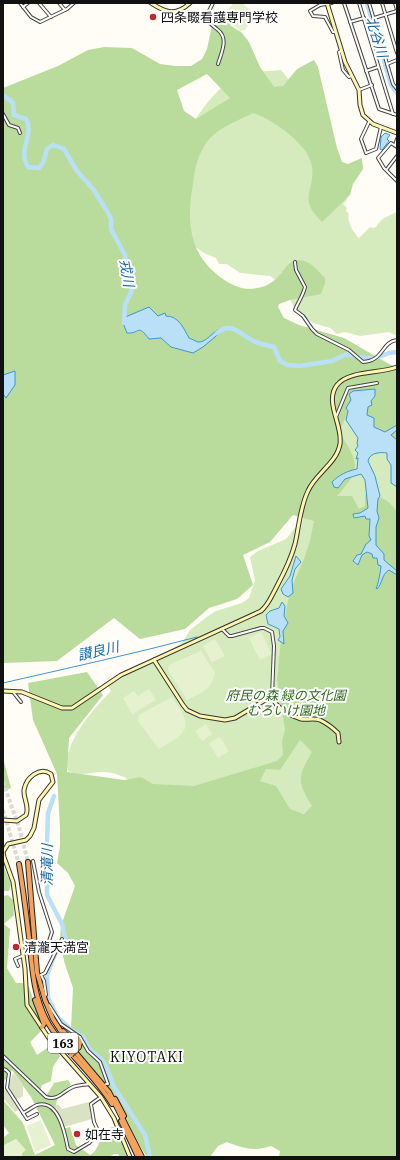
<svg xmlns="http://www.w3.org/2000/svg" width="400" height="1160" viewBox="0 0 400 1160" font-family="'IBM Plex Serif','Noto Sans JP',serif">
	<rect width="100%" height="100%" fill="#fffdf5"/>
	<g fill="#d5ebbd">
		<path d="M281 70 290 81 347 200 343 204 347 208 346 211 349 214C346 220 354 234 359 238L370 227 373 228 376 227C381 218 388 216 397 212V336L389 332 360 336 345 332 337 334 330 328 313 323 295 310 291 301 277 281 270 276 240 273 227 264H219L216 258 206 254 194 246 188 220 194 123C199 111 221 85 232 79 243 72 268 71 281 70Z"/>
		<path d="M343 411 397 439V797L381 827 138 785C127 778 116 772 103 772 91 772 79 777 68 771 61 744 94 709 111 691L108 685 118 678 165 657 167 652 182 643 190 630 208 616 216 611 242 603 249 598 255 580 250 557 258 551 286 539 298 524 295 532H300L304 515 341 437 337 418Z"/>
	</g>
	<g fill="#b9dc9c" fill-rule="evenodd">
		<path d="M215 11 225 12 231 26 241 32 249 42 260 67 274 87 283 86 297 69 314 60 318 67 337 148 342 162 348 164 362 158 363 169 353 184 350 195 322 222C297 198 315 193 312 167 310 145 272 119 253 113 223 128 206 131 196 166 194 172 194 178 193 184 186 222 189 256 223 279 233 286 245 291 257 288 265 287 272 283 278 277 285 270 287 261 298 260 310 260 317 270 325 278V283L321 294 290 300 279 304 278 307 284 318 299 325 344 338 391 365 397 366V456L348 412 339 432C358 462 363 468 337 496H352L359 509 365 506V495C378 494 390 500 397 512V1157H279L280 1151 271 1146C254 1152 243 1148 227 1142L218 1146 210 1157H147L109 1098 82 1065 71 1028 73 988 64 961 60 940 61 926 75 886 68 873 57 863 60 846V828L57 774 33 720 28 683 87 672 103 695 69 738 67 772 124 780 141 777 153 784 194 786 277 761 283 755 282 741 285 729 277 679 282 630 290 591 304 559 310 541 314 521 293 515 270 542 243 555 253 585 237 599 209 608 185 629 140 639 114 618 57 661 3 663V88L58 66 88 50 104 47 132 48 160 64 175 66H191L202 59 207 49ZM207 74 230 98 196 119 184 111 177 90ZM300 740 312 752C297 778 297 781 312 806L304 814 290 809 276 786 260 781 266 769 280 770Z"/>
		<polygon points="3,758 11,788 3,791"/>
		<polygon points="3,865 11,884 9,891 3,891"/>
		<path d="M8 895 13 900 14 915 4 924 10 929 7 968 16 983H23L29 987 40 1019 38 1026 41 1031 30 1042 37 1055 53 1044 60 1056 53 1067 51 1081 42 1085 39 1093 45 1098 54 1083 68 1080 71 1085C52 1099 53 1108 62 1129L70 1127 76 1145 90 1155C100 1150 99 1137 105 1129L114 1127 128 1157H120L118 1154H114L109 1157H22V1153L25 1150 16 1139 3 1146V1138L9 1133 3 1125V1100L23 1123 35 1155 55 1145 31 1097 12 1070 3 1083V896Z"/>
	</g>
	<g fill="#d9e3c4">
		<polygon points="13,1073 23,1084 23,1096 16,1100 8,1087"/>
		<polygon points="6,1089 19,1110 15,1112 3,1098 3,1091"/>
		<polygon points="89,1102 92,1119 64,1127 55,1106 58,1104 62,1109"/>
	</g>
	<g fill="#e6f2cf">
		<path d="M234 3H242L253 12 252 19 245 30 241 31C232 26 230 21 226 11Z"/>
		<polygon points="261,632 272,654 260,660 249,638"/>
		<polygon points="215,639 225,656 212,662 203,646"/>
		<path d="M201 651 215 673C211 691 202 692 187 700L168 670 169 665Z"/>
		<polygon points="149,689 156,700 132,714 123,698 134,691 138,696"/>
		<path d="M172 697C194 728 189 731 159 749L138 721 139 715Z"/>
		<polygon points="206,724 212,734 202,741 195,731"/>
		<polygon points="220,737 229,751 218,758 209,743"/>
		<polygon points="41,1120 51,1145 35,1152 27,1126"/>
		<polygon points="16,1139 26,1150 22,1153 22,1157 3,1157 3,1146"/>
	</g>
	<g fill="#b9e0f7" stroke="#3f96cf">
		<polygon points="385,133 390,135 387,139 389,141 382,150 380,149 381,137"/>
		<path d="M149 307 158 316 165 313 166 316C179 316 184 329 189 338 192 339 195 341 198 342 206 343 213 331 220 329L222 331 203 347 193 353 171 347 161 338 149 339C137 323 140 334 127 333L123 323V318Z"/>
		<polygon points="15,371 15,385 6,398 3,394 3,375"/>
		<path d="M375 389V396L371 401 372 405 368 407 367 415 374 418V427L385 432 397 425V430L391 435 397 440V487L391 483V465L387 459V453C381 452 370 452 368 461L375 476 380 496 378 499 377 511 379 518 376 527V545L384 554V560L397 571V575L389 570C381 575 383 583 377 589L376 588C378 586 381 569 381 566L378 565 377 558H373L372 554 367 552 362 555 358 565 353 561 357 555 361 554 366 544 371 540 369 536 370 519H366L365 516 354 518 353 514 360 513 368 508 365 480 361 474 345 479 338 488 334 487 332 482C339 475 347 471 357 469L358 458 356 459 358 453 355 450 358 446 357 443 358 438 346 420 348 411 346 408 351 400 349 394 353 391Z"/>
		<polygon points="296,556 301,562 295,569 292,580 293,593 288,597 283,594 281,589 290,576"/>
		<polygon points="282,602 285,606 284,616 288,623 283,631 284,644 278,640 280,637 279,629 268,624 266,615 270,611 279,608"/>
	</g>
	<g fill="none" stroke-linecap="round" stroke-linejoin="round">
		<path stroke="#3f96cf" stroke-width="1" d="M3 683C68 668 133 654 197 637"/>
		<g stroke="#b9e0f7" stroke-width="4.5">
			<polyline points="367,3 391,85 397,93"/>
			<path d="M3 95 13 103 14 115 26 119C35 134 17 149 28 167L39 168 43 163 47 149 53 145 64 149 77 171 93 189 107 211 111 219V229L125 255 132 290 125 305 124 323"/>
			<path d="M217 333C231 322 238 332 250 339 257 344 266 345 274 347L280 361 288 365 300 366 332 361 347 354 364 358H376L389 353 397 352"/>
			<polyline points="54,796 48,813 46,874 50,878 47,887 47,895 62,924 65,937 64,943 55,954 47,975 48,998 57,1016 70,1029 83,1037 89,1049 101,1059 106,1066 114,1087 145,1135 150,1157"/>
		</g>
		<g stroke="#dbdad3" stroke-width="4" stroke-dasharray="4 2" stroke-linecap="butt">
			<polyline points="3,782 19,827 28,862"/>
			<polyline points="3,810 19,864"/>
		</g>
		<defs>
			<g id="street">
				<polyline points="20,3 31,17 40,22 67,9 74,3"/>
				<polyline points="39,3 51,17"/>
				<polyline points="59,3 65,10"/>
				<path d="M213 3 206 17C208 23 212 25 217 29 229 38 222 51 218 64"/>
				<polyline points="332,3 320,5 310,11 313,16 325,17 333,32 336,32"/>
				<polyline points="344,3 379,109 397,115"/>
				<polyline points="359,3 393,114"/>
				<polyline points="369,3 393,84 397,89"/>
				<polyline points="382,3 397,53"/>
				<polyline points="395,3 397,10"/>
				<polyline points="23,7 28,3"/>
				<polyline points="374,18 397,11"/>
				<polyline points="350,22 364,18"/>
				<polyline points="341,51 339,52 343,70 349,77 351,76"/>
				<polyline points="387,64 397,60"/>
				<polyline points="366,71 378,67"/>
				<polyline points="359,90 372,85"/>
				<polyline points="3,114 9,125 18,128 20,133"/>
				<polyline points="369,122 361,139 366,153 376,149 381,127"/>
				<polyline points="395,145 397,139"/>
				<polyline points="397,147 391,143 378,158 384,168 397,181"/>
				<polyline points="387,169 397,156"/>
				<path d="M295 262 296 270 305 287C303 296 298 302 295 310L303 316 312 329 317 334 349 350 363 362C384 361 381 342 397 340"/>
				<polyline points="336,417 348,388 377,383"/>
				<polyline points="222,629 229,636 232,636 261,628 264,628 272,632 274,646 272,696"/>
				<polyline points="13,692 21,702"/>
				<polyline points="33,861 39,892 52,932 49,941 41,945"/>
				<polyline points="18,966 15,959 22,956"/>
				<polyline points="46,995 44,981 41,975 45,973 62,939"/>
				<polyline points="49,1005 61,1024 80,1037 88,1051 100,1062 108,1084 106,1084"/>
				<path d="M3 1056 46 1097C58 1101 63 1091 73 1087 78 1085 84 1085 89 1084"/>
				<polyline points="3,1069 6,1070 9,1073 7,1088 27,1119 37,1114"/>
				<path d="M23 1113C28 1111 32 1107 37 1105 59 1099 65 1134 68 1149L74 1152 89 1143 99 1133 94 1122 91 1104 101 1097"/>
			</g>
			<g id="secondary">
				<path d="M151 3C166 13 176 16 190 3"/>
				<polyline points="327,3 345,62 359,90 360,105 363,115 373,124 397,133"/>
				<path d="M154 660 183 705 187 710 200 716 225 720 235 718 272 696C274 707 291 716 301 719 307 720 314 718 320 720 326 723 333 728 338 733L339 742"/>
				<path d="M3 691 22 692 62 708H72L121 675 261 611C269 604 271 597 276 588 283 575 291 559 295 544 299 527 300 507 308 491 315 474 337 463 340 444 343 425 324 402 337 385 349 370 380 374 397 367"/>
				<path d="M3 820 17 821 26 815C30 806 23 799 24 790 26 778 39 766 51 774L53 782 39 800 34 828 30 836 26 840 8 844 3 852 4 857 13 882 25 969 27 1005 48 1037 101 1097 114 1118 130 1157"/>
			</g>
			<g id="highway">
				<polyline points="28,862 37,972 45,1000 53,1019 71,1047 109,1092 142,1157"/>
				<path d="M19 864C23 888 26 912 29 937 32 966 33 996 48 1023 66 1053 94 1074 112 1104"/>
				<polyline points="35,1000 44,1024 42,1027"/>
				<polyline points="63,1031 69,1037 78,1039 80,1042 79,1047"/>
				<polyline points="115,1099 124,1116"/>
				<polyline points="121,1121 138,1157"/>
			</g>
		</defs>
		<use href="#street" stroke="#444" stroke-width="4"/>
		<use href="#secondary" stroke="#333" stroke-width="5"/>
		<use href="#highway" stroke="#222" stroke-width="6"/>
		<use href="#street" stroke="#fff" stroke-width="2"/>
		<use href="#secondary" stroke="#fff6b0" stroke-width="3"/>
		<use href="#highway" stroke="#f5a25d" stroke-width="4"/>
		<defs>
			<polyline id="street-bridge" points="25,946 41,945"/>
			<polyline id="highway-bridge" points="71,1055 79,1047"/>
		</defs>
		<use href="#street-bridge" stroke="#444" stroke-width="4" stroke-linecap="butt"/>
		<use href="#highway-bridge" stroke="#222" stroke-width="6" stroke-linecap="butt"/>
		<use href="#street-bridge" stroke="#fff" stroke-width="2"/>
		<use href="#highway-bridge" stroke="#f5a25d" stroke-width="4"/>
	</g>
	<g fill="#c4262e" stroke="#fff" stroke-width="1.5">
		<circle cx="153" cy="17" r="4"/>
		<circle cx="16" cy="947" r="4"/>
		<circle cx="77" cy="1134" r="4"/>
	</g>
	<g text-anchor="middle" dominant-baseline="central" stroke-width="4" stroke-linejoin="round" paint-order="stroke">
		<rect fill="#fff" stroke="#585858" stroke-width="1" x="48" y="1033" width="30" height="20" rx="3"/>
		<g font-size="12" font-weight="bold" fill="#111">
			<text x="63" y="1043">163</text>
		</g>
		<g font-size="13" fill="#111" stroke="#fff" text-anchor="start">
			<text x="161" y="17">四条畷看護専門学校</text>
			<text x="24" y="947">清瀧天満宮</text>
			<text x="85" y="1134">如在寺</text>
		</g>
		<g font-size="13" font-style="italic" fill="#2f6b1f" stroke="#fff">
			<text x="286" y="695">府民の森 緑の文化園<tspan x="286" dy="15">むろいけ園地</tspan></text>
		</g>
		<g font-size="14" font-style="italic" fill="#1768a6" stroke="#fff">
			<text transform="translate(377 37) rotate(73)">北谷川</text>
			<text transform="translate(127 273) rotate(80)">戎川</text>
			<text transform="translate(98 651) rotate(-13)">讃良川</text>
			<text transform="translate(47 865) rotate(-90)">清滝川</text>
		</g>
		<g font-size="14" letter-spacing="1" fill="#111" stroke="#fff">
			<text x="147" y="1057">KIYOTAKI</text>
		</g>
	</g>
	<rect width="400" height="1160" fill="none" stroke="#111111" stroke-width="8"/>
</svg>
